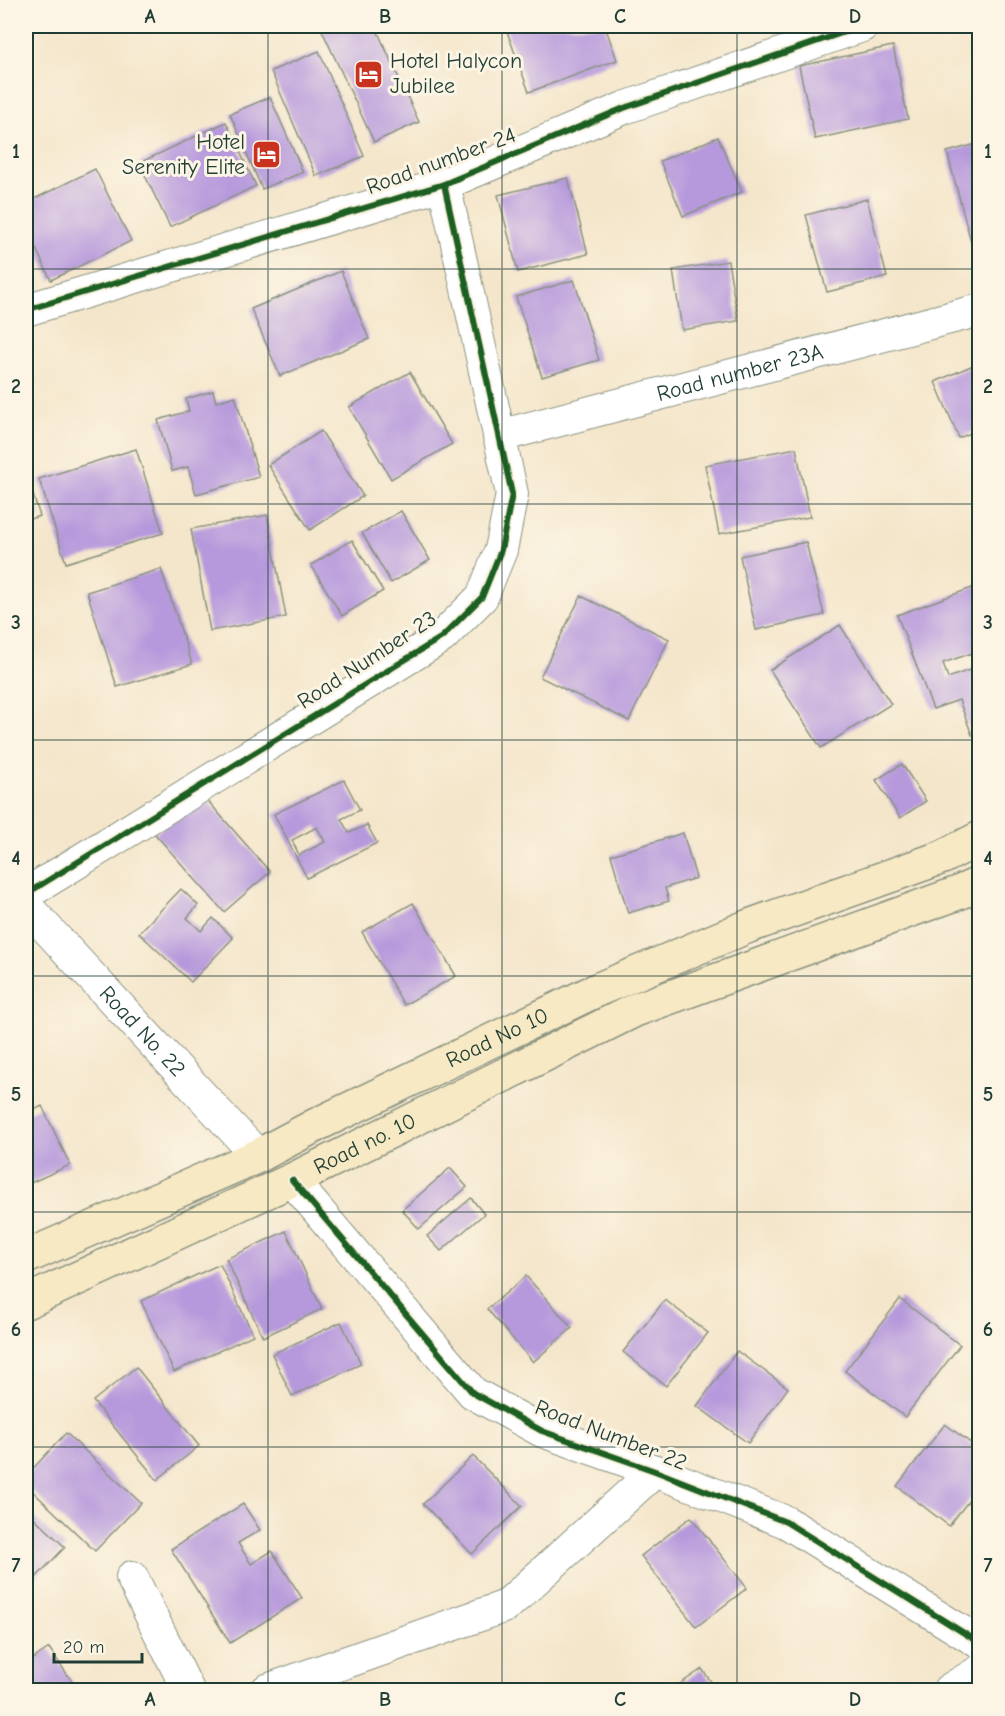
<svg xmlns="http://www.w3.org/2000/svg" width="1005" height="1716" viewBox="0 0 1005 1716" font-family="'Comic Neue',sans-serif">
	<rect width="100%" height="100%" fill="#fcf5e5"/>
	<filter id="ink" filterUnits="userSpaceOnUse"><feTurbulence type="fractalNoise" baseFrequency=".0167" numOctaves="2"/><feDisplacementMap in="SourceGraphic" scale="12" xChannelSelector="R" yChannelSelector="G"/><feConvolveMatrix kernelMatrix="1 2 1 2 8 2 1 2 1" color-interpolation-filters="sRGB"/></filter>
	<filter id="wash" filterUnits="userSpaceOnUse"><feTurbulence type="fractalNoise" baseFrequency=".008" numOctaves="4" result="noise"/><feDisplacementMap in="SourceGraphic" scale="24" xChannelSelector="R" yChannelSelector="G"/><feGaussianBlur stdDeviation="1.35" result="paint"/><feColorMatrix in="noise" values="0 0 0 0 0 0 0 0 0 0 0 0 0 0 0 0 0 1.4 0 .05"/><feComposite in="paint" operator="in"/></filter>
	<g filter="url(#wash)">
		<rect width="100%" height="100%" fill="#f4e6cb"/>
		<g id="blocks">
			<g fill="#b699dc" fill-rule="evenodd">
				<polygon points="320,26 375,26 419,122 374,142"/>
				<polygon points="505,26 605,26 617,60 529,92"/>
				<polygon points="893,46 908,119 815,139 799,66"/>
				<polygon points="319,51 364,156 316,176 271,71"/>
				<polygon points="270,97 303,172 262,189 230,114"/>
				<polygon points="226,122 256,186 170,227 139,163"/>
				<polygon points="718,137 742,192 683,216 660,161"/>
				<polygon points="980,143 980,247 973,249 947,152"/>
				<polygon points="95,169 131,241 51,280 26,228 26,203"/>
				<polygon points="568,178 588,254 518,272 498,195"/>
				<polygon points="867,199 887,277 827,292 806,215"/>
				<polygon points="728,261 738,321 682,330 673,270"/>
				<polygon points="341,271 369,339 280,376 251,309"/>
				<polygon points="574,280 599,360 542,377 516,297"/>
				<polygon points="980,362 980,429 959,438 935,382"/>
				<polygon points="410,372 452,444 391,479 349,407"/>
				<polygon points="213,391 216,402 235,396 259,477 196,494 188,467 172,471 158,420 189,411 186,399"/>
				<polygon points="321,431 363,496 310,530 268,465"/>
				<polygon points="796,448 810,517 719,534 705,465"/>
				<polygon points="136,449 163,533 66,563 39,479"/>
				<polygon points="30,486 40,516 26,520 26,487"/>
				<polygon points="401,511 430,560 391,583 362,533"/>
				<polygon points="267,515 286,617 210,631 191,529"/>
				<polygon points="352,540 383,591 342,616 311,565"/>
				<polygon points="806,542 824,615 756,630 740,556"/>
				<polygon points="161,569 192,664 117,687 87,592"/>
				<polygon points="980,585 980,655 978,651 943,663 948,678 980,666 980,732 972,735 959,700 933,709 897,615"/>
				<polygon points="581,596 669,639 629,721 540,677"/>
				<polygon points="840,625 891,704 821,748 770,670"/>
				<polygon points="902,764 926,801 900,818 876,780"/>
				<path d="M344 780 360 810 341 819 349 833 367 825 377 843 307 878 274 814ZM317 827 325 842 299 855 292 840Z"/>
				<polygon points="201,793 270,872 224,912 155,834"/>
				<polygon points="683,833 696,878 665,888 669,901 628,913 611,855"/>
				<polygon points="181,889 198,905 187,918 201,931 213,918 233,938 191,982 139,933"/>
				<polygon points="413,903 456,976 404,1005 362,932"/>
				<polygon points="42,1106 70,1165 26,1185 26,1114"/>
				<polygon points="450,1168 467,1187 419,1229 402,1210"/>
				<polygon points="471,1198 484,1214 441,1251 427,1236"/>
				<polygon points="286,1231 322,1309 263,1337 226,1259"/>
				<polygon points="220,1264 253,1335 174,1372 141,1301"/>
				<polygon points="526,1276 572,1328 533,1362 487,1309"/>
				<polygon points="900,1299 960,1345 905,1417 845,1371"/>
				<polygon points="665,1300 708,1333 666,1386 623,1352"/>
				<polygon points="341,1322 361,1364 292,1396 272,1354"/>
				<polygon points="737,1351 788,1388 748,1443 697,1406"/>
				<polygon points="136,1367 199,1446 157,1480 93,1401"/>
				<polygon points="945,1424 980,1450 980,1486 949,1526 897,1486"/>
				<polygon points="66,1433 141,1503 95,1551 26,1485 26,1476"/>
				<polygon points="473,1456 522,1506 472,1554 423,1504"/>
				<polygon points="243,1504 260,1530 238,1543 251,1564 272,1551 302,1598 230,1643 171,1549"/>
				<polygon points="26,1510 65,1547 26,1588"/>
				<polygon points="691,1517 747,1588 696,1627 641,1556"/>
				<polygon points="49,1648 78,1690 26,1690 26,1664"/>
				<polygon points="702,1669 717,1690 671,1690"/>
			</g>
		</g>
	</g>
	<g filter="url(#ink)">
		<use href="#blocks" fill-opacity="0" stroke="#8a9280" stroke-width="1.5"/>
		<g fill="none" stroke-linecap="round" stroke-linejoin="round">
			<defs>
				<g id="street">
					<polyline points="26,310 444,184 624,108 862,26"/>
					<path id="s1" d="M499 436 980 310"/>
					<polyline points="26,894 442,637 482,597 501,550 512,494 444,184"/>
					<path id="s2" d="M26 906 258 1156"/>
					<polyline points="292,1180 473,1393 542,1431 655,1471 786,1522 980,1643"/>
					<polyline points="132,1577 188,1690"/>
					<polyline points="267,1690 506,1606 655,1471"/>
					<polyline points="949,1690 980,1671"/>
				</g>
				<g id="secondary">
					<path id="s3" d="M26 1257 258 1156 318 1124 599 989 749 926 943 857 980 838"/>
					<path id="s4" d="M26 1302 292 1180 635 1010 958 893 980 883"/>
				</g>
			</defs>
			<use href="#street" stroke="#8a9280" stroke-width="34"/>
			<use href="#secondary" stroke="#8a9280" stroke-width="36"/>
			<use href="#street" stroke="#fff" stroke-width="32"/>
			<use href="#secondary" stroke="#f7e9c3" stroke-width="33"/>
			<defs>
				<g id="cycleway">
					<polyline points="26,310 444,184 624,108 862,26"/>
					<polyline points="26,894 442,637 482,597 501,550 512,494 444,184"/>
					<polyline points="292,1180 473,1393 542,1431 655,1471 786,1522 980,1643"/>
				</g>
			</defs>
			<use href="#cycleway" stroke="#fcf5e5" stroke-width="10"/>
			<use href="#cycleway" stroke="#1b5e20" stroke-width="6"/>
		</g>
	</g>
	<path fill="none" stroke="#1f3d34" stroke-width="1.5" stroke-opacity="0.55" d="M268 26V1690M502 26V1690M737 26V1690M26 269H980M26 504H980M26 740H980M26 976H980M26 1212H980M26 1447H980"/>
	<defs>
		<symbol id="hotel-square" viewBox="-11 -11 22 22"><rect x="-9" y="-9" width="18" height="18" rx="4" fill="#c8321e" stroke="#fcf5e5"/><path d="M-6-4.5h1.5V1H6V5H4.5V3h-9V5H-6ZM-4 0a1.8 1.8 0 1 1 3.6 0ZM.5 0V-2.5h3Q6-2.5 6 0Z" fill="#fff"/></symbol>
	</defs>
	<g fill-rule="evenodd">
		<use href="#hotel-square" x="352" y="58" width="33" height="33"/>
		<use href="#hotel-square" x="250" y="138" width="33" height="33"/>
	</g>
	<g text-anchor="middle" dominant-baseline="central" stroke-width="6" stroke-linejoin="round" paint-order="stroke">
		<g font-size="22" fill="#1f3d34" stroke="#fcf5e5" text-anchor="start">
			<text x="390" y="61">Hotel Halycon<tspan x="390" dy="25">Jubilee</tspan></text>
			<text x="245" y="142" text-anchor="end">Hotel<tspan x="245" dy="25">Serenity Elite</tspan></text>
		</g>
		<g font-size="22" fill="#1f3d34" stroke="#fcf5e5">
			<text transform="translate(441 161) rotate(-20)">Road number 24</text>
			<text stroke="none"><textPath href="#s1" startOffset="249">Road number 23A</textPath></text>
			<text transform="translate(367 660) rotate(-33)">Road Number 23</text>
			<text stroke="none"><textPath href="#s2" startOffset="171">Road No. 22</textPath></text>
			<text stroke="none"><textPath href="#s3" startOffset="520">Road No 10</textPath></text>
			<text stroke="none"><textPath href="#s4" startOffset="374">Road no. 10</textPath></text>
			<text transform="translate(611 1435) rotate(21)">Road Number 22</text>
		</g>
	</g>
	<rect width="1005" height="1716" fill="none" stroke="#fcf5e5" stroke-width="66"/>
	<path d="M54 1653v9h88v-9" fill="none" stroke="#1f3d34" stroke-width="3"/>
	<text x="63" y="1653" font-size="18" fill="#1f3d34" stroke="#fcf5e5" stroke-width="4.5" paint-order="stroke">20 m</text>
	<rect x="33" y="33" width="939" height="1650" fill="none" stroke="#1f3d34" stroke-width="2"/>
	<g font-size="20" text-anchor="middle" font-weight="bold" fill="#1f3d34">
		<text x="150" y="23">A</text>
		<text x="385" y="23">B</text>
		<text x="620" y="23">C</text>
		<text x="855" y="23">D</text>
		<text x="16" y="158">1</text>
		<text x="988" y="158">1</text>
		<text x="16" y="393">2</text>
		<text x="988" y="393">2</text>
		<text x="16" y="629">3</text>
		<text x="988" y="629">3</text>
		<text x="16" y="865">4</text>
		<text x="988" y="865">4</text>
		<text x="16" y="1101">5</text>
		<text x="988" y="1101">5</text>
		<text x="16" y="1336">6</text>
		<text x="988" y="1336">6</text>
		<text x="16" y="1572">7</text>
		<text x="988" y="1572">7</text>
		<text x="150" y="1706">A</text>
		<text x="385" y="1706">B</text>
		<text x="620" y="1706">C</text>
		<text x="855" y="1706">D</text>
	</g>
</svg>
